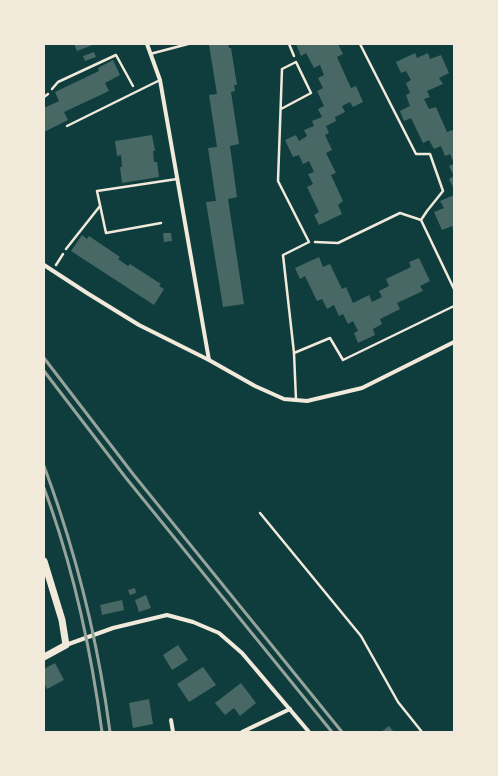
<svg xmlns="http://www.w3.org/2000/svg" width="498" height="776" viewBox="0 0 498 776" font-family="'Fira Sans Condensed',sans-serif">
	<rect width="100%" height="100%" fill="#0f3d3e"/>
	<g fill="#486865">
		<polygon points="74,44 95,44 77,51"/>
		<polygon points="215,44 228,44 229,48 231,48 237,85 234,85 235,91 231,92 239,144 230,146 237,197 228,199 244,304 223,307 206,202 216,201 208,148 217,147 209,95 217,94 209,45"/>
		<polygon points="296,44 338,44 343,54 337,57 351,88 356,86 363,102 353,107 350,102 342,106 345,112 335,117 336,121 326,126 329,133 325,135 332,150 326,153 336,173 331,175 343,201 338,205 342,214 319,225 314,215 319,212 307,187 313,184 308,174 314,172 309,161 303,164 299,155 293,157 285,140 296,135 299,141 307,136 304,130 314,126 312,121 322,117 318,109 324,106 317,91 323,88 318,78 324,75 320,65 314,68 306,53 301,56"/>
		<polygon points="94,52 96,57 85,61 83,56"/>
		<polygon points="415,53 417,58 428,53 430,59 441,55 449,73 439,78 443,84 427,91 430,97 424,99 429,109 436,107 447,132 452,130 454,133 454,163 450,154 445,156 441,146 434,149 429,140 423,143 411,118 404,121 400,111 410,106 406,95 410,93 406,83 411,80 406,71 401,73 396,62"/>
		<polygon points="113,60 120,75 105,83 109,91 64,112 68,120 44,132 44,108 59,101 55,92 99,71 98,68"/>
		<polygon points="152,135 155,151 153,151 154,162 157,162 159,177 122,183 120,167 122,167 121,155 117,156 115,141"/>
		<polygon points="454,164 454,189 449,179 454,176 449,166"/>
		<polygon points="454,195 454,230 452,226 442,230 434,212 444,208 440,201"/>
		<polygon points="163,233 171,233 172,241 164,242"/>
		<polygon points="82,235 87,239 89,236 120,257 118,259 128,266 130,264 161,284 159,286 164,289 154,305 71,251"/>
		<polygon points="319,257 323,267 330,264 342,289 346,287 353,303 369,295 372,302 382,297 379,291 389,286 386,279 411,267 409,262 419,258 430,281 420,286 423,291 397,303 400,309 380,319 382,324 373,329 375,335 358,343 354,333 358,331 353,321 348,324 343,314 339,316 334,305 327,309 322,299 317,301 305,276 300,279 295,268"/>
		<polygon points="135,588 136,593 130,595 128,590"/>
		<polygon points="146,595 151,608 139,612 135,600"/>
		<polygon points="122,600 124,610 102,615 100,605"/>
		<polygon points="178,645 188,660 172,670 163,655"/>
		<polygon points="55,663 64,680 47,689 44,683 44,669"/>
		<polygon points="203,667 216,685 189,702 177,684"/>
		<polygon points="241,683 256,703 240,716 234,708 225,715 215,703"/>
		<polygon points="149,699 153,724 133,728 129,703"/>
		<polygon points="389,726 394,732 381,732"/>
	</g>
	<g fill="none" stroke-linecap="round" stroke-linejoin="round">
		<g stroke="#f1e9da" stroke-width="2.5">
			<polyline points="289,44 294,56"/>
			<polyline points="360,44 416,154 430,154 443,191 427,211 421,220 454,289"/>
			<polyline points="52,89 58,82 116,55 133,86"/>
			<polyline points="315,242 338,243 400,213 421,220"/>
			<polyline points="56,265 63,254"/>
			<polyline points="260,513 361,636 398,702 422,732"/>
		</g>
		<g stroke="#f1e9da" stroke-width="2.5">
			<polyline points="150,54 188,44"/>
			<polyline points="44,97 48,94"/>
			<polyline points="281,109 311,93 296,62 282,69 278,181 309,242 283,255 294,353"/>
			<polyline points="67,126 160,80"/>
			<polyline points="161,223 106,233 97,191 177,179"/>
			<polyline points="66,249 100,206"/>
			<polyline points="296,400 294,353 330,338 343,360 454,306"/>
		</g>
		<g stroke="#f1e9da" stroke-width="4">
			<polyline points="147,44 160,80 209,360"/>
			<polyline points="44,265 87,293 139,325 209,360 255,386 284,399 307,401 362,388 454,342"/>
			<polyline points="66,645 113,628 167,615 193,622 219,633 242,653 309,732"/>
			<polyline points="171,720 173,732"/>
			<polyline points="242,732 290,709"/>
		</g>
		<polyline stroke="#f1e9da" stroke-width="7" points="44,561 62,620 66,645 44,657"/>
		<g stroke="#97a49c" stroke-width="3">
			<polyline points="44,358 133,474 342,732"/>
			<polyline points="44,371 126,478 332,732"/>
			<path d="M44 466C76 552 98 641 110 732"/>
			<path d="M44 488C73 566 91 650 102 732"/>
		</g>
	</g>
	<rect width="498" height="776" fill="none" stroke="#f1e9da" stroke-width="90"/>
</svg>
